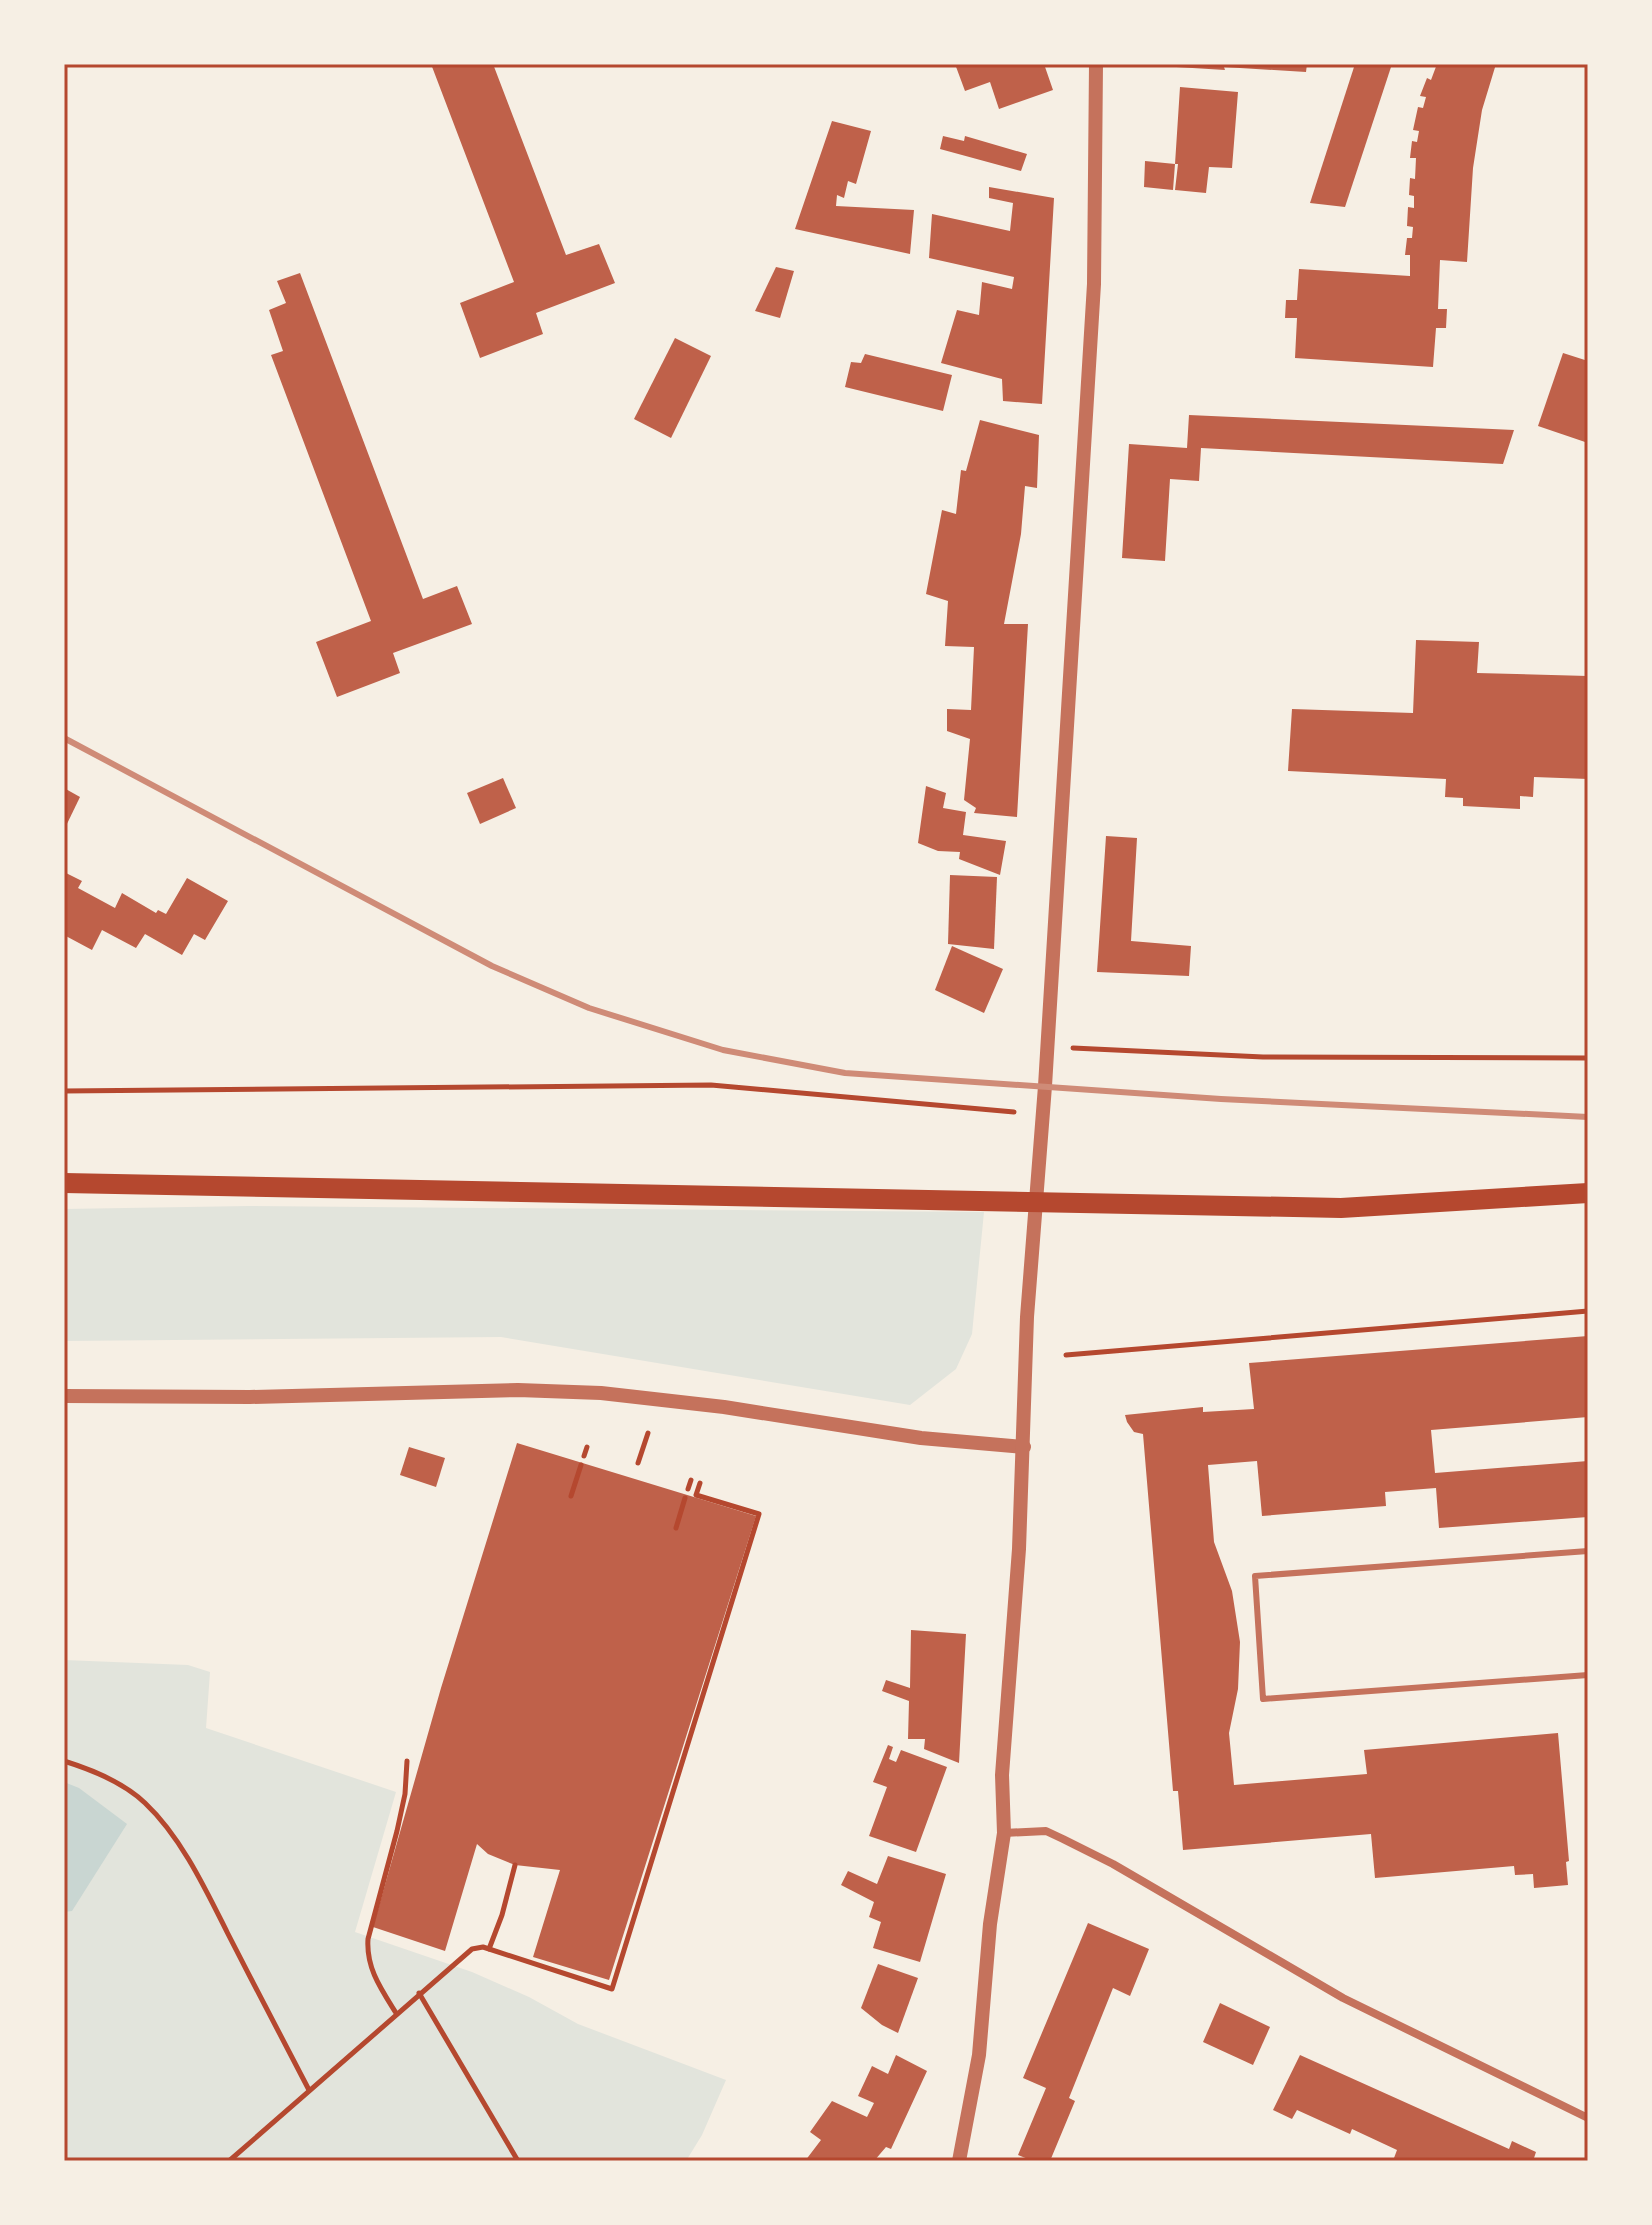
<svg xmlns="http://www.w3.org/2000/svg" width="1652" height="2225" viewBox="0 0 1652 2225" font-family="Inter,sans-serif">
	<rect width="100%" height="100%" fill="#f6efe4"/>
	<g fill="#e2e4dc">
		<polygon points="248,1206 984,1212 972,1334 956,1369 910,1405 501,1337 64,1341 64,1209"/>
		<polygon points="64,1660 188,1665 210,1672 206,1728 396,1792 355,1932 472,1972 529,1997 578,2024 726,2080 702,2135 686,2161 64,2161"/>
	</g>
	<polygon fill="#c9d6d2" points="64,1782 79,1788 127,1824 72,1911 64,1912"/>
	<g fill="#bf614a">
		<polygon points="431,64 493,64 566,255 599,244 615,283 536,313 543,334 480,358 460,303 514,282"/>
		<polygon points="955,64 1044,64 1053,90 999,109 990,82 965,91"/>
		<polygon points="1160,64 1307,64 1306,72 1224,67 1225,70 1160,66"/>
		<polygon points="1355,64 1392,64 1345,207 1310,203"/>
		<polygon points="1437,64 1496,64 1482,110 1473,168 1467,262 1440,260 1438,309 1447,309 1446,328 1436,328 1433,367 1295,358 1297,318 1285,318 1286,300 1297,300 1299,269 1410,276 1410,255 1405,255 1407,238 1412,238 1413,227 1407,226 1408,207 1414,208 1414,196 1409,195 1410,178 1415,179 1416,158 1410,158 1412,141 1417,142 1419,131 1413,130 1418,107 1423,108 1426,97 1420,96 1427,78 1431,80"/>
		<polygon points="1180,87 1238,92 1232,168 1209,167 1206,193 1175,190 1178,164 1175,164 1173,190 1144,187 1145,161 1175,164"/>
		<polygon points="832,121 871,131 856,184 848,181 844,198 837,195 836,206 914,210 910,254 795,229"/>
		<polygon points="943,136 964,141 965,136 1027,154 1021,171 940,149"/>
		<polygon points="989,187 1054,198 1042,404 1003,401 1002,379 941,363 957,310 979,315 982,282 1012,289 1014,277 929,258 932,214 1010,231 1013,203 989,198"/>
		<polygon points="776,267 794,271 780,318 755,311"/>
		<polygon points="300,273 423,599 457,586 472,624 393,653 400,673 337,697 316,642 371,621 271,355 283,351 269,310 286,303 277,281"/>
		<polygon points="675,338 711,356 671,438 634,419"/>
		<polygon points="1563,353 1588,361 1588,443 1538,426"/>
		<polygon points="865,354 952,375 943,411 845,387 851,362 861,363"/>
		<polygon points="1189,415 1514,430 1503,464 1201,448 1199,481 1170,479 1165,561 1122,558 1129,444 1187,448"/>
		<polygon points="980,420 1039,435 1037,488 1025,486 1021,534 1004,624 1028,624 1017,817 974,813 976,808 964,800 970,739 947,731 947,709 971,710 974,647 945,646 948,601 926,594 942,510 956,514 961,470 966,471"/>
		<polygon points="1416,640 1479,642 1477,673 1588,676 1588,779 1534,777 1533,797 1520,796 1520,809 1463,806 1463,798 1445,797 1446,779 1288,771 1292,709 1413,713"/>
		<polygon points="503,778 516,808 480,824 467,793"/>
		<polygon points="926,786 946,793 943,808 966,812 963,835 1006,841 1000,875 959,859 960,852 938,851 918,843"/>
		<polygon points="64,788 80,797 64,830"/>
		<polygon points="1106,836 1137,838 1131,941 1191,946 1189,976 1097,972"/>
		<polygon points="64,872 82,881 78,888 115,908 122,893 156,913 158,910 166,914 187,878 228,901 205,940 194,934 182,955 145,934 136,948 102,930 92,950 64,935"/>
		<polygon points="950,875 997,877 994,949 948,944"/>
		<polygon points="952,946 1003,969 984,1013 935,990"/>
		<polygon points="1588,1336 1588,1417 1431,1430 1435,1473 1588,1461 1588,1517 1439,1528 1436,1488 1385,1492 1386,1506 1262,1516 1257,1461 1208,1465 1214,1542 1232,1591 1240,1642 1238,1689 1229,1733 1234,1785 1367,1774 1364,1750 1558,1733 1569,1861 1566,1862 1568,1885 1534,1888 1533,1874 1515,1875 1514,1866 1375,1878 1371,1834 1183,1850 1178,1791 1173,1791 1143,1434 1134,1432 1127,1422 1125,1415 1203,1407 1203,1412 1254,1409 1249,1363"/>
		<polygon points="517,1443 756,1516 609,1980 533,1957 560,1870 515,1865 488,1854 477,1844 445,1951 373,1927 441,1688"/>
		<polygon points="409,1447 445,1458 436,1487 400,1475"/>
		<polygon points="911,1630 966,1634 959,1763 924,1749 925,1739 908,1739 909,1701 882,1691 886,1680 910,1688"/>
		<polygon points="888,1745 893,1747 889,1759 896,1762 901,1750 947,1767 916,1852 869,1836 887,1787 873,1782"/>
		<polygon points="888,1856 946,1874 920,1962 873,1948 881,1922 869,1917 874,1902 841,1885 848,1871 877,1884"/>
		<polygon points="1088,1923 1149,1949 1130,1996 1113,1988 1069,2098 1075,2101 1050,2161 1033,2161 1018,2155 1046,2088 1023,2078"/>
		<polygon points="878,1964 918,1978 898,2033 882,2025 861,2008"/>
		<polygon points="1220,2003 1270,2027 1253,2065 1203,2042"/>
		<polygon points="896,2055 927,2071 891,2149 886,2147 874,2161 805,2161 821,2140 810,2132 832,2101 867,2117 874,2103 858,2096 872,2066 888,2074"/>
		<polygon points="1300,2055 1509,2149 1512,2141 1536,2152 1533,2161 1400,2161 1394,2158 1397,2150 1352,2129 1350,2134 1297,2110 1292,2119 1273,2110"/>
	</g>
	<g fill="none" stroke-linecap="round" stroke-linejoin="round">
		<g stroke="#b5482f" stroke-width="5">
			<polyline points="1073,1048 1263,1057 1588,1058"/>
			<polyline points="64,1091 711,1085 1014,1112"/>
			<polyline points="1066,1355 1588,1311"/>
			<polyline points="584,1456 587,1447"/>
			<polyline points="638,1463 648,1433"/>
			<polyline points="688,1489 691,1480"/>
			<polyline points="571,1496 581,1465"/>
			<polyline points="676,1528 685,1498"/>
			<path d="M64 1761C93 1770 123 1782 145 1803 181 1837 205 1888 227 1932 254 1985 282 2038 309 2090"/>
			<polyline points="489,1949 502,1915 515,1865"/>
			<polyline points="419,1993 518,2161"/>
			<path d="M396 2013C381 1989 366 1968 368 1939L397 1831 405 1794 407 1761"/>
			<polyline points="229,2161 472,1949 483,1947 612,1989 759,1514 696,1495 700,1483"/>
		</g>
		<polyline stroke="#c5725c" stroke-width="6" points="1588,1551 1255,1576 1263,1699 1588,1675"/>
		<polyline stroke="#c5725c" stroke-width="8" points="1004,1833 1046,1831 1063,1839 1113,1864 1343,1998 1588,2118"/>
		<g stroke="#c5725c" stroke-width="14">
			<polyline points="64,1396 250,1397 518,1390 601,1393 724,1407 921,1438 1024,1447"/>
			<polyline points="959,2161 979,2055 990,1924 1004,1833 1002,1775 1019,1549 1027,1317 1045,1086 1094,284 1096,64"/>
		</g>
		<polyline stroke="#b5482f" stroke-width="20" points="64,1183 1341,1208 1588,1193"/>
		<polyline stroke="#cf8b77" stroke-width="6" points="64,738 492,966 589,1008 723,1050 845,1073 1221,1099 1588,1117"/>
	</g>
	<rect width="1652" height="2225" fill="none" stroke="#f6efe4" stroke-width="132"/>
	<rect x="66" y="66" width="1520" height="2093" fill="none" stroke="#b5482f" stroke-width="3"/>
</svg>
